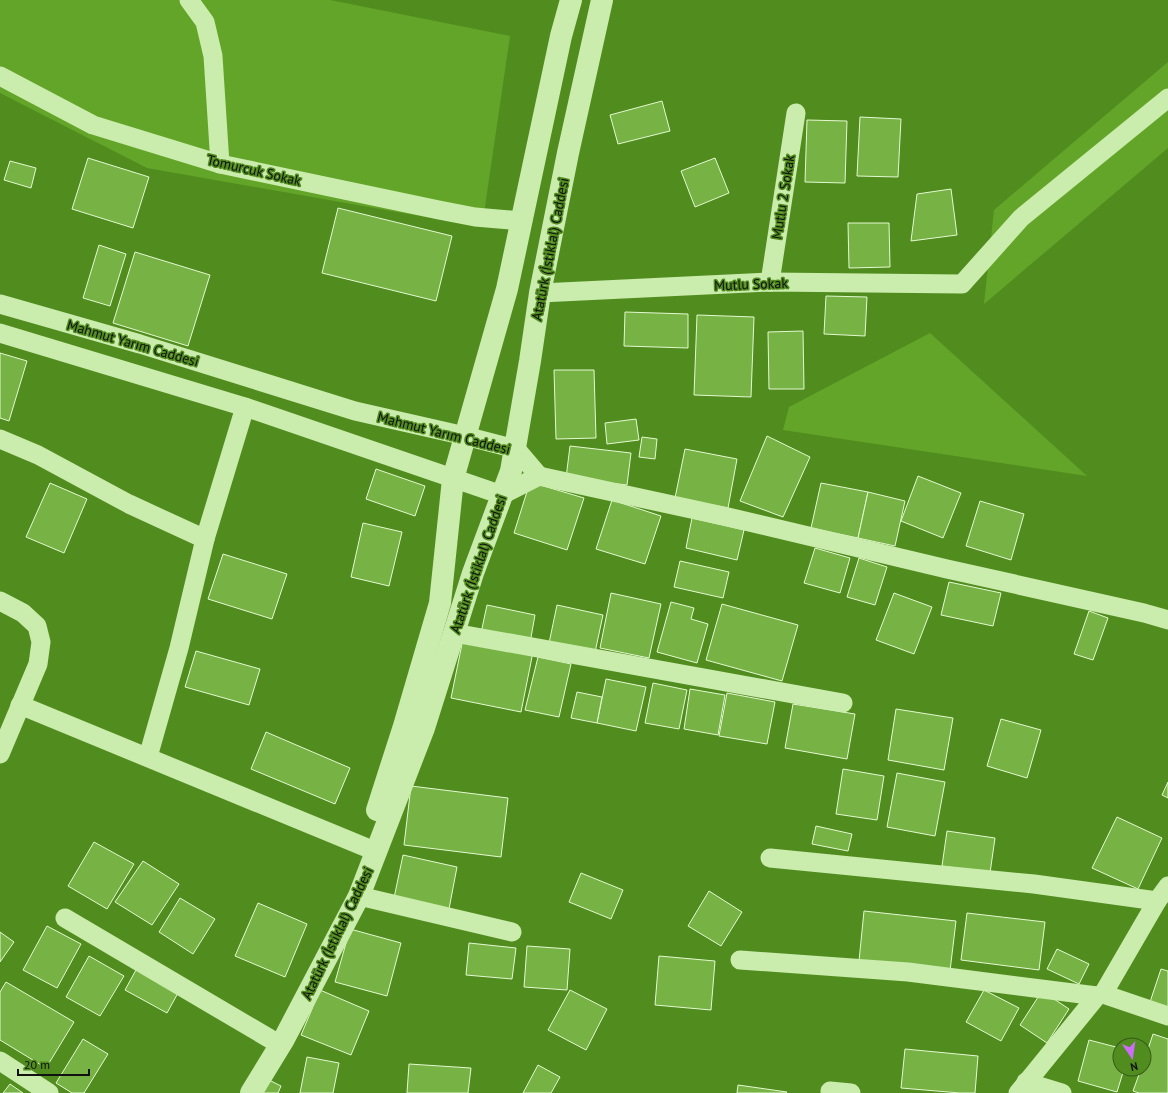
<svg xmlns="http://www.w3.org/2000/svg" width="1168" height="1093" viewBox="0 0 1168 1093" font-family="'PT Sans',sans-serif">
	<rect width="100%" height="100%" fill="#518c1f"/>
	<g fill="#63a529">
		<polygon points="0,0 330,0 510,36 482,227 147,168 0,93"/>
		<polygon points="1168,62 1168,148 984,304 994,210"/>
		<polygon points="930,333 1087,476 783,430 789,407"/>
	</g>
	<g fill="#77b244" stroke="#e4f9d1">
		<polygon points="662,101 670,131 618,144 610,115"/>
		<polygon points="860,117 901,119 898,177 857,176"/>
		<polygon points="807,120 847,121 845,183 805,182"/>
		<polygon points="88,158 149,177 133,228 72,209"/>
		<polygon points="715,158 729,193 695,207 681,171"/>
		<polygon points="10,161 36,168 31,188 4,180"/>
		<polygon points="951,189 957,235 911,241 917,194"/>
		<polygon points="338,208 452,236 436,301 322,273"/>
		<polygon points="848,223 889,223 890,267 849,268"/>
		<polygon points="99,245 126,254 110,306 83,298"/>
		<polygon points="135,252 210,275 188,346 113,323"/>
		<polygon points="826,296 867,297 865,336 824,334"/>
		<polygon points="625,312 688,314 688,348 624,346"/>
		<polygon points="697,315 754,317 751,397 694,395"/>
		<polygon points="803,331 804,389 769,389 768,332"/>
		<polygon points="0,353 27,361 9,421 0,418"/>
		<polygon points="554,370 594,370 596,438 556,439"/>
		<polygon points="636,419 639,440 607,444 605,423"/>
		<polygon points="767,436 810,457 783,517 740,501"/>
		<polygon points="642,437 657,439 655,459 639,457"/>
		<polygon points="570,446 631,453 627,485 566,478"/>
		<polygon points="685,449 737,459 728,508 675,498"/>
		<polygon points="376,469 425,486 415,516 366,499"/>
		<polygon points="918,476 961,493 943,538 901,521"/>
		<polygon points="530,482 584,498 567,550 514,533"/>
		<polygon points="50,483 87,499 64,553 26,537"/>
		<polygon points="821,483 868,492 858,538 811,528"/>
		<polygon points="868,492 905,501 895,546 858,538"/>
		<polygon points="612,500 661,516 645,564 596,549"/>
		<polygon points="980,501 1024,514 1011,560 966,546"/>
		<polygon points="692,518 744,530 737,560 686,548"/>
		<polygon points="363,523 402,532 389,586 351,577"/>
		<polygon points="815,548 850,558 840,593 804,583"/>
		<polygon points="223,554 287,574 272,619 208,599"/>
		<polygon points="859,558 887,567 875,605 847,597"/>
		<polygon points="680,561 729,572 723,598 674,587"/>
		<polygon points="949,582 1001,593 993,626 941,615"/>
		<polygon points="611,593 661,604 649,658 600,648"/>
		<polygon points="894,593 932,607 914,654 876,640"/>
		<polygon points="671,602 694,608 691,619 708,624 697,663 657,652"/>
		<polygon points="722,604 798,625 782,681 706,660"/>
		<polygon points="487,605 535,615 530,643 481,633"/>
		<polygon points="557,605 603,615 594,657 548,648"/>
		<polygon points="1089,611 1108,618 1093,660 1074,654"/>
		<polygon points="463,639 533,652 521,712 451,698"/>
		<polygon points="196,651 260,669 249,705 185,687"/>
		<polygon points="538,657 571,664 559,717 525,710"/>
		<polygon points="606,679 646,687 636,731 597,723"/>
		<polygon points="653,683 687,690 679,729 645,723"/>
		<polygon points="690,689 725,695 718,735 684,729"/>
		<polygon points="577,692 602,697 597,723 571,718"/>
		<polygon points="727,693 775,702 767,744 719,736"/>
		<polygon points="793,704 855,714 847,759 785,748"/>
		<polygon points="896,709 953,718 944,770 888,760"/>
		<polygon points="1001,719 1041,730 1027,778 987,766"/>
		<polygon points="266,732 350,768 335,804 251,769"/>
		<polygon points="843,769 884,776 877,820 836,814"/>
		<polygon points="897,773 945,782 935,836 887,827"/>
		<polygon points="1168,782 1168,798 1162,795"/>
		<polygon points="411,786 508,798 501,857 404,845"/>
		<polygon points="1117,817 1162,838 1138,889 1092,868"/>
		<polygon points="816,826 852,834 848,851 812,844"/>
		<polygon points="947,831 995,838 990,873 942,866"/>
		<polygon points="94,842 134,864 107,909 68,886"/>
		<polygon points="403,855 457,867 449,909 394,898"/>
		<polygon points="143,861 179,884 152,925 115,902"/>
		<polygon points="581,873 623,890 611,919 569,902"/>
		<polygon points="709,891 742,912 721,946 688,926"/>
		<polygon points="180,898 215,919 193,954 159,932"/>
		<polygon points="258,903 307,924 285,977 235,956"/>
		<polygon points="864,911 956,921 950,971 859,961"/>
		<polygon points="967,913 1045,922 1039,970 961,960"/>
		<polygon points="47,926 81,944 57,988 23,970"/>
		<polygon points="350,929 401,943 387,996 335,982"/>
		<polygon points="0,932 14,942 0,962"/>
		<polygon points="469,943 516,948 512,979 466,975"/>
		<polygon points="527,946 570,949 567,990 524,987"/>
		<polygon points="1057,949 1089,964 1079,984 1047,969"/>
		<polygon points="89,956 124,976 100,1016 66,997"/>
		<polygon points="659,956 715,961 711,1010 655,1005"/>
		<polygon points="142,959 184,982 167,1013 125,990"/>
		<polygon points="1161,969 1168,971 1168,1008 1150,1002"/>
		<polygon points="6,982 74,1022 46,1068 0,1040 0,992"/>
		<polygon points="320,990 369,1011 351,1055 301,1035"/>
		<polygon points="570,990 607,1009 586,1050 548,1030"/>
		<polygon points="984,990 1019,1008 1001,1041 966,1022"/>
		<polygon points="1042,991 1069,1009 1047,1043 1020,1025"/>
		<polygon points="1153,1034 1168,1039 1168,1093 1139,1093 1133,1091 1141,1069 1144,1069 1144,1061"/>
		<polygon points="83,1039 108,1054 84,1093 72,1093 56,1083"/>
		<polygon points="1089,1040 1120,1048 1120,1069 1124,1069 1117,1092 1078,1081"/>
		<polygon points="905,1049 978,1056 975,1093 960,1093 901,1088"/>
		<polygon points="307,1057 339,1063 333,1093 300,1093"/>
		<polygon points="409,1064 471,1068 468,1093 407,1093"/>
		<polygon points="538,1065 560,1077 551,1093 523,1093"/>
		<polygon points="269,1080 281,1086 278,1093 263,1093"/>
		<polygon points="10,1084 23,1093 3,1093"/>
		<polygon points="738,1085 787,1092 786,1093 737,1093"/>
	</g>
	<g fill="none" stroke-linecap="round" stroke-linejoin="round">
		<g stroke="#caecac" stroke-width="19">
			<polyline points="189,0 205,22 213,56 220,164"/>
			<polyline points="0,76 93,125 220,164 439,210 475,217 522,221"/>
			<polyline points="770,282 796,113"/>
			<polyline points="540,293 770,282 962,284 1021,218 1168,98"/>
			<polyline points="0,304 140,344 355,411 465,436 516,449 539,476"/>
			<polyline points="0,333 245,407 502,495 539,476"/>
			<polyline points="0,439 38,455 129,504 205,539"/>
			<polyline points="539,476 728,517 947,569 1144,613 1168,620"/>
			<polyline points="0,601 23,613 37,626 41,642 38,664 0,754"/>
			<polyline points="454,633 843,703"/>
			<polyline points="20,705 365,847"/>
			<polyline points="148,757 179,648 205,539 245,407"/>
			<polyline points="770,858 1034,884 1157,901"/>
			<polyline points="359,896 512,932"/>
			<polyline points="65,918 272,1040"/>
			<polyline points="740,960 908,972 1097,996"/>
			<polyline points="1103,994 1168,1016"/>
			<polyline points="0,1061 49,1093"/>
			<polyline points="1026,1082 1062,1093"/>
			<polyline points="830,1091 851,1093"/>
			<polyline points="1018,1093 1097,996 1103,994 1157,901 1168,886"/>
		</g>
		<g stroke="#caecac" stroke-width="22">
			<polyline points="377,810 404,726 440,603 453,479 507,289 561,36 571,0"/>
			<polyline points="251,1093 284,1039 359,896 424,728 473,573 511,471 530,361 540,293 568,153 602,0"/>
		</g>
	</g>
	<g text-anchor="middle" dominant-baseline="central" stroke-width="3" stroke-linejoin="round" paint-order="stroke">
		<g font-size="14" fill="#111" stroke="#518c1f">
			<text transform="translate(254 170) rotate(13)">Tomurcuk Sokak</text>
			<text transform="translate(783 197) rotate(-81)">Mutlu 2 Sokak</text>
			<text transform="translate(550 249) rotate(-79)">Atatürk (İstiklal) Caddesi</text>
			<text transform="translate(751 284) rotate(-2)">Mutlu Sokak</text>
			<text transform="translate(133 343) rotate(16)">Mahmut Yarım Caddesi</text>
			<text transform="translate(444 433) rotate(14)">Mahmut Yarım Caddesi</text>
			<text transform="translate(478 564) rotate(-71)">Atatürk (İstiklal) Caddesi</text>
			<text transform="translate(337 933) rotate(-64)">Atatürk (İstiklal) Caddesi</text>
		</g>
	</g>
	<g transform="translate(1132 1057) rotate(167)"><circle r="19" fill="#518c1f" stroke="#375b19"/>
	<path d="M0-3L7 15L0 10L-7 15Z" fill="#ce6cfa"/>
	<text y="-6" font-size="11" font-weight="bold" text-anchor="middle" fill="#111111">N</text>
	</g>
	<path d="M18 1069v6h71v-6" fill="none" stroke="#111111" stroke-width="2"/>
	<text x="24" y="1069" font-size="12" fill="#111111" stroke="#518c1f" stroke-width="3" paint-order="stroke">20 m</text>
</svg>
